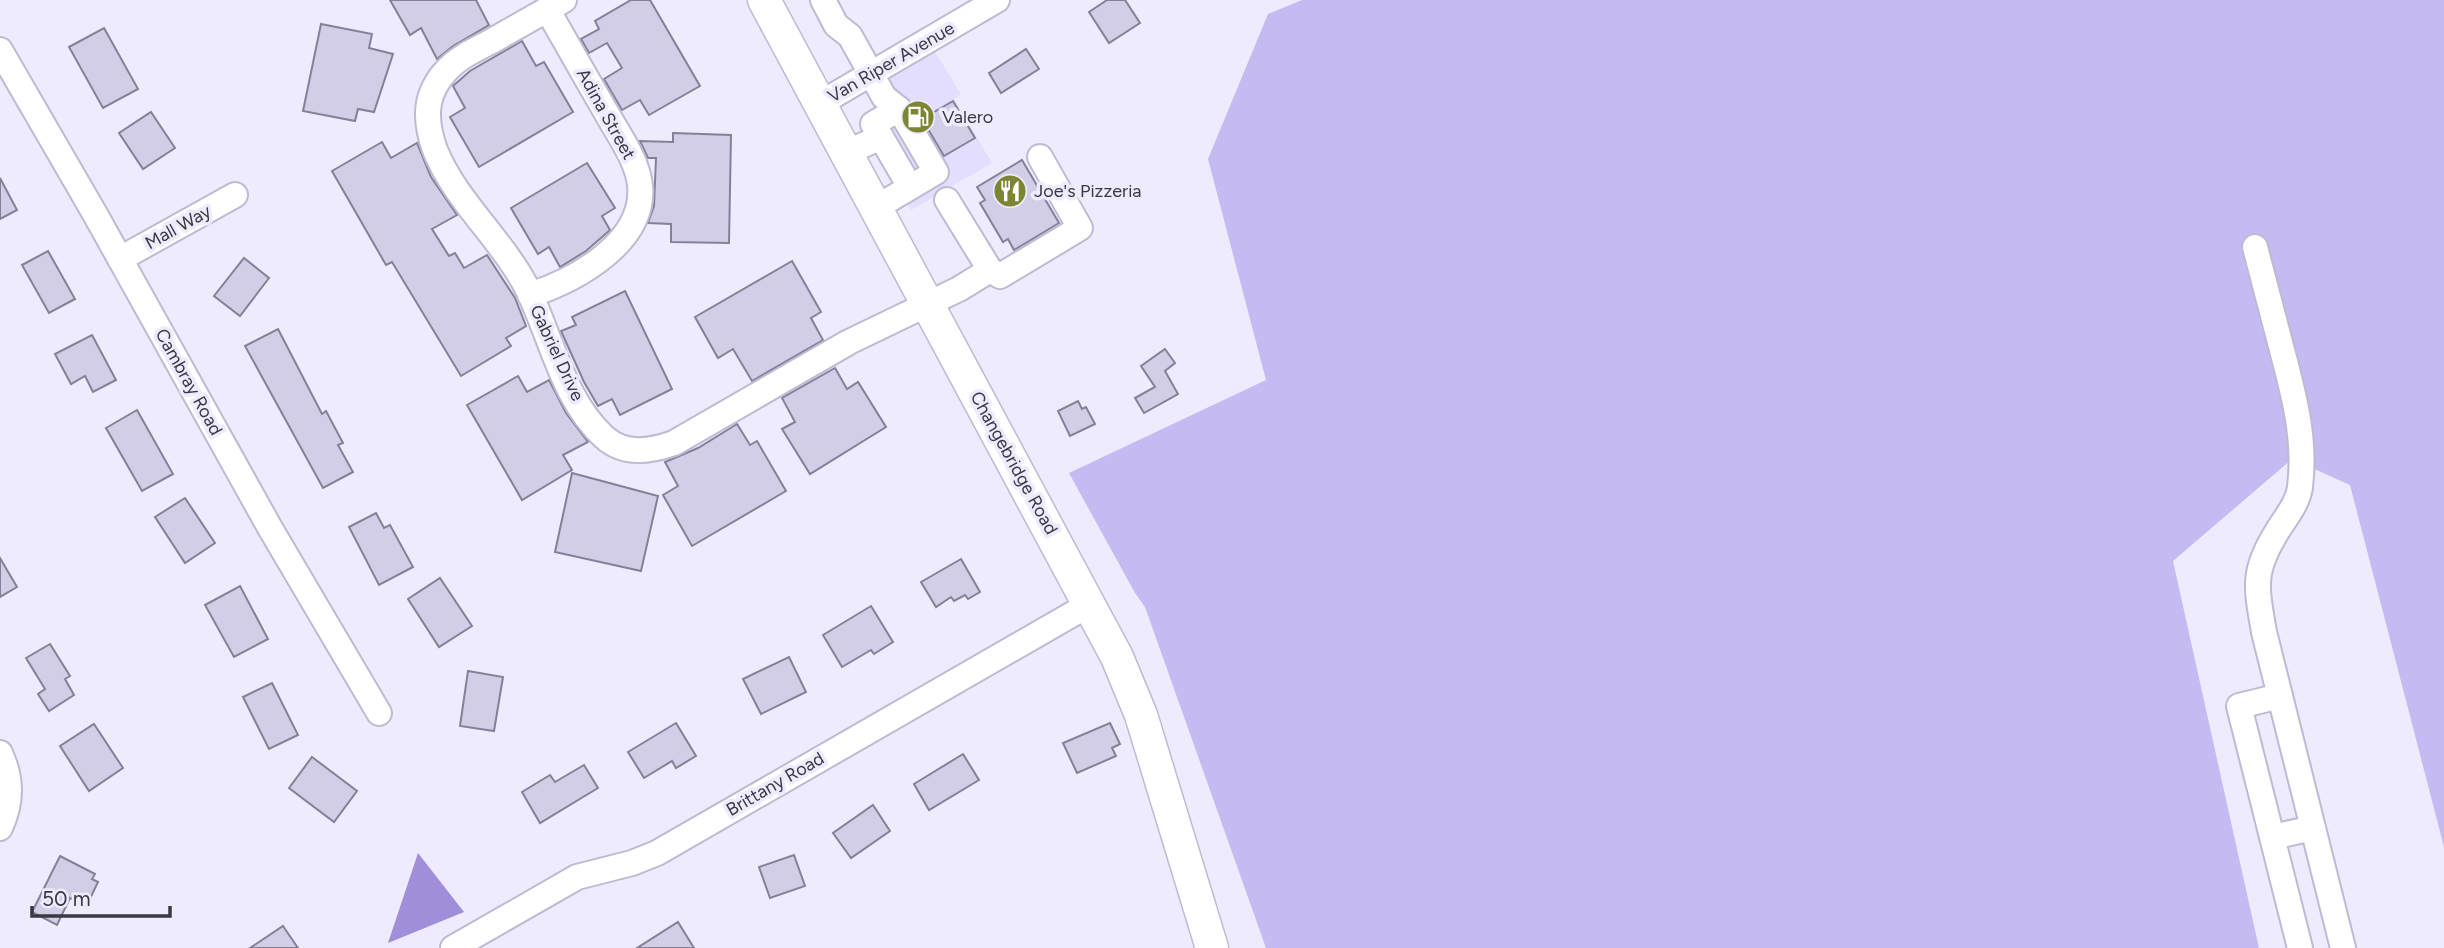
<svg xmlns="http://www.w3.org/2000/svg" width="2444" height="948" viewBox="0 0 2444 948" font-family="Figtree,sans-serif">
	<rect width="100%" height="100%" fill="#eeebff"/>
	<polygon fill="#e4defe" points="934,50 961,94 954,99 992,163 911,210 869,134 874,100 868,89"/>
	<polygon fill="#c5baf1" points="1302,0 2444,0 2444,847 2350,485 2292,459 2173,561 2259,948 1266,948 1145,607 1135,593 1069,473 1266,380 1208,159 1268,14"/>
	<polygon fill="#a08eda" points="418,853 464,912 388,943"/>
	<g fill="#d3cee7" stroke="#858097" stroke-width="2">
		<polygon points="390,0 476,0 489,25 453,46 437,59 421,28 410,35"/>
		<polygon points="631,0 650,0 700,86 649,115 640,100 622,110 604,79 622,68 607,43 589,53 581,39 599,29 595,21"/>
		<polygon points="1107,0 1125,0 1140,23 1109,43 1089,12"/>
		<polygon points="321,24 372,34 369,48 393,54 374,112 358,109 355,121 303,111"/>
		<polygon points="104,28 138,89 103,108 69,47"/>
		<polygon points="522,41 536,66 544,62 573,112 479,167 450,117 465,108 453,86 470,71"/>
		<polygon points="1026,49 1039,69 1001,93 989,73"/>
		<polygon points="953,101 975,138 944,156 922,119"/>
		<polygon points="151,112 175,148 143,169 119,133"/>
		<polygon points="673,133 731,135 729,243 671,242 671,224 648,223 654,206 656,158 648,158 640,141 673,142"/>
		<polygon points="382,142 391,158 417,143 431,177 457,215 432,229 449,256 455,253 464,268 487,255 515,298 526,326 506,338 511,346 461,376 392,262 386,265 332,171"/>
		<polygon points="1022,160 1059,223 1014,250 1008,239 1003,242 980,203 985,200 977,187"/>
		<polygon points="587,163 615,208 602,216 610,230 586,251 560,267 549,247 538,254 511,208"/>
		<polygon points="0,178 17,210 0,219"/>
		<polygon points="48,251 75,299 49,313 22,265"/>
		<polygon points="244,258 269,278 240,316 214,296"/>
		<polygon points="792,261 821,312 811,318 823,340 752,381 733,349 718,358 695,317"/>
		<polygon points="625,291 672,389 620,415 612,399 598,406 584,382 561,331 576,325 572,317"/>
		<polygon points="278,329 322,414 326,411 343,443 338,445 353,472 323,488 245,346"/>
		<polygon points="92,335 116,380 93,392 85,376 71,384 55,354"/>
		<polygon points="1165,349 1175,363 1165,371 1178,394 1144,413 1135,398 1155,387 1141,366"/>
		<polygon points="835,368 847,389 858,382 886,427 810,474 782,429 795,422 782,398"/>
		<polygon points="518,376 527,392 549,380 566,413 588,442 563,455 572,470 522,500 467,405"/>
		<polygon points="1078,401 1082,409 1086,407 1095,424 1070,436 1058,411"/>
		<polygon points="137,410 173,474 142,491 106,428"/>
		<polygon points="737,424 750,445 757,441 786,491 692,546 663,495 678,486 665,462 698,448"/>
		<polygon points="572,473 658,496 641,571 555,552"/>
		<polygon points="185,498 215,543 185,563 155,517"/>
		<polygon points="376,513 384,528 390,525 413,567 379,585 349,527"/>
		<polygon points="0,558 17,587 0,597"/>
		<polygon points="961,559 980,592 968,599 965,595 954,601 951,597 936,607 921,582"/>
		<polygon points="440,578 472,626 439,647 408,599"/>
		<polygon points="240,586 268,639 234,657 205,605"/>
		<polygon points="871,606 893,642 874,654 871,650 842,667 823,635"/>
		<polygon points="50,644 70,676 65,679 74,695 49,711 38,694 45,689 26,658"/>
		<polygon points="789,657 806,692 761,714 743,679"/>
		<polygon points="468,671 503,677 494,731 460,726"/>
		<polygon points="272,683 298,735 269,749 243,697"/>
		<polygon points="676,723 696,756 676,768 672,761 644,778 628,752"/>
		<polygon points="1110,723 1120,744 1112,748 1116,756 1077,773 1063,743"/>
		<polygon points="94,724 123,768 89,791 60,746"/>
		<polygon points="963,754 979,780 929,810 914,784"/>
		<polygon points="312,757 357,791 334,822 289,788"/>
		<polygon points="584,765 598,788 540,823 522,792 550,775 555,782"/>
		<polygon points="873,805 890,831 851,858 833,833"/>
		<polygon points="794,855 805,886 770,898 759,867"/>
		<polygon points="60,856 95,874 92,879 98,882 86,907 70,898 57,925 32,912"/>
		<polygon points="678,922 694,948 637,948"/>
		<polygon points="283,926 298,948 250,948"/>
	</g>
	<g fill="none" stroke-linecap="round" stroke-linejoin="round">
		<defs>
			<g id="minor">
				<path d="M564 0C539 14 515 28 490 42 475 50 457 58 446 71 438 79 431 92 429 103 426 119 430 136 435 150 456 202 505 242 529 292 552 340 563 399 604 437 625 456 651 451 674 443L849 342 959 289 990 270 947 200"/>
				<polyline points="823,0 836,25 850,36 884,97 899,109 936,172 877,207"/>
				<polyline points="0,50 95,214 270,528 379,713"/>
				<polyline points="821,103 997,0"/>
				<polyline points="881,137 910,187"/>
				<polyline points="848,152 881,137 873,124 899,109"/>
				<path d="M2255 247C2264 281 2273 316 2282 350 2294 395 2306 440 2300 487 2298 503 2286 517 2278 530 2252 571 2256 586 2264 632L2343 948"/>
				<polyline points="120,259 235,195"/>
				<polyline points="990,270 1000,276 1080,228 1040,157"/>
				<path d="M530 295C576 280 646 242 640 185 637 159 618 134 606 112 586 78 567 44 547 9"/>
				<polyline points="2280,696 2239,706 2300,948"/>
				<path d="M0 753C12 779 12 802 0 828"/>
				<polyline points="2272,837 2313,828"/>
				<polyline points="453,948 577,877 632,863 657,853 1090,604"/>
			</g>
			<polyline id="major" points="764,0 1117,657 1141,715 1212,948"/>
		</defs>
		<use href="#minor" stroke="#bfbad3" stroke-width="28"/>
		<use href="#major" stroke="#bfbad3" stroke-width="35"/>
		<use href="#minor" stroke="#fff" stroke-width="24"/>
		<use href="#major" stroke="#fff" stroke-width="32"/>
	</g>
	<defs>
		<symbol id="fuel-disc" viewBox="-11 -11 22 22"><circle r="9.5" fill="#7d8531" stroke="#eeebff"/><path d="M-5.5-6h7V0h2V4h1.3V-2.5L3-4.5l.8-.8L6-3V5H2.5V1h-1V6h-7ZM-4.2-4.7v3.2H.2V-4.7Z" fill="#fff"/></symbol>
		<symbol id="restaurant-disc" viewBox="-11 -11 22 22"><circle r="9.5" fill="#7d8531" stroke="#eeebff"/><path d="M-5-6h1v4h1v-4h1v4h1v-4h1v5L-1.5 .5V6h-2V.5L-5-1ZM5-6V6H3V1.5H1.5Q1.5-4 5-6Z" fill="#fff"/></symbol>
	</defs>
	<g fill-rule="evenodd">
		<use href="#fuel-disc" x="899" y="98" width="38" height="38"/>
		<use href="#restaurant-disc" x="991" y="172" width="38" height="38"/>
	</g>
	<g text-anchor="middle" dominant-baseline="central" stroke-width="7" stroke-linejoin="round" paint-order="stroke">
		<g font-size="18" fill="#3a3842" stroke="#eeebff">
			<text transform="translate(891 62) rotate(-30)">Van Riper Avenue</text>
			<text transform="translate(606 114) rotate(61)">Adina Street</text>
			<text transform="translate(178 227) rotate(-29)">Mall Way</text>
			<text transform="translate(557 353) rotate(65)">Gabriel Drive</text>
			<text transform="translate(189 382) rotate(61)">Cambray Road</text>
			<text transform="translate(1014 463) rotate(61)">Changebridge Road</text>
			<text transform="translate(775 784) rotate(-30)">Brittany Road</text>
		</g>
		<g font-size="18" fill="#3a3842" stroke="#eeebff" text-anchor="start">
			<text x="942" y="117">Valero</text>
			<text x="1034" y="191">Joe's Pizzeria</text>
		</g>
	</g>
	<path d="M32 906v10h138v-10" fill="none" stroke="#3a3842" stroke-width="3.5"/>
	<text x="42" y="906" font-size="21" fill="#3a3842" stroke="#eeebff" stroke-width="5" paint-order="stroke">50 m</text>
</svg>
